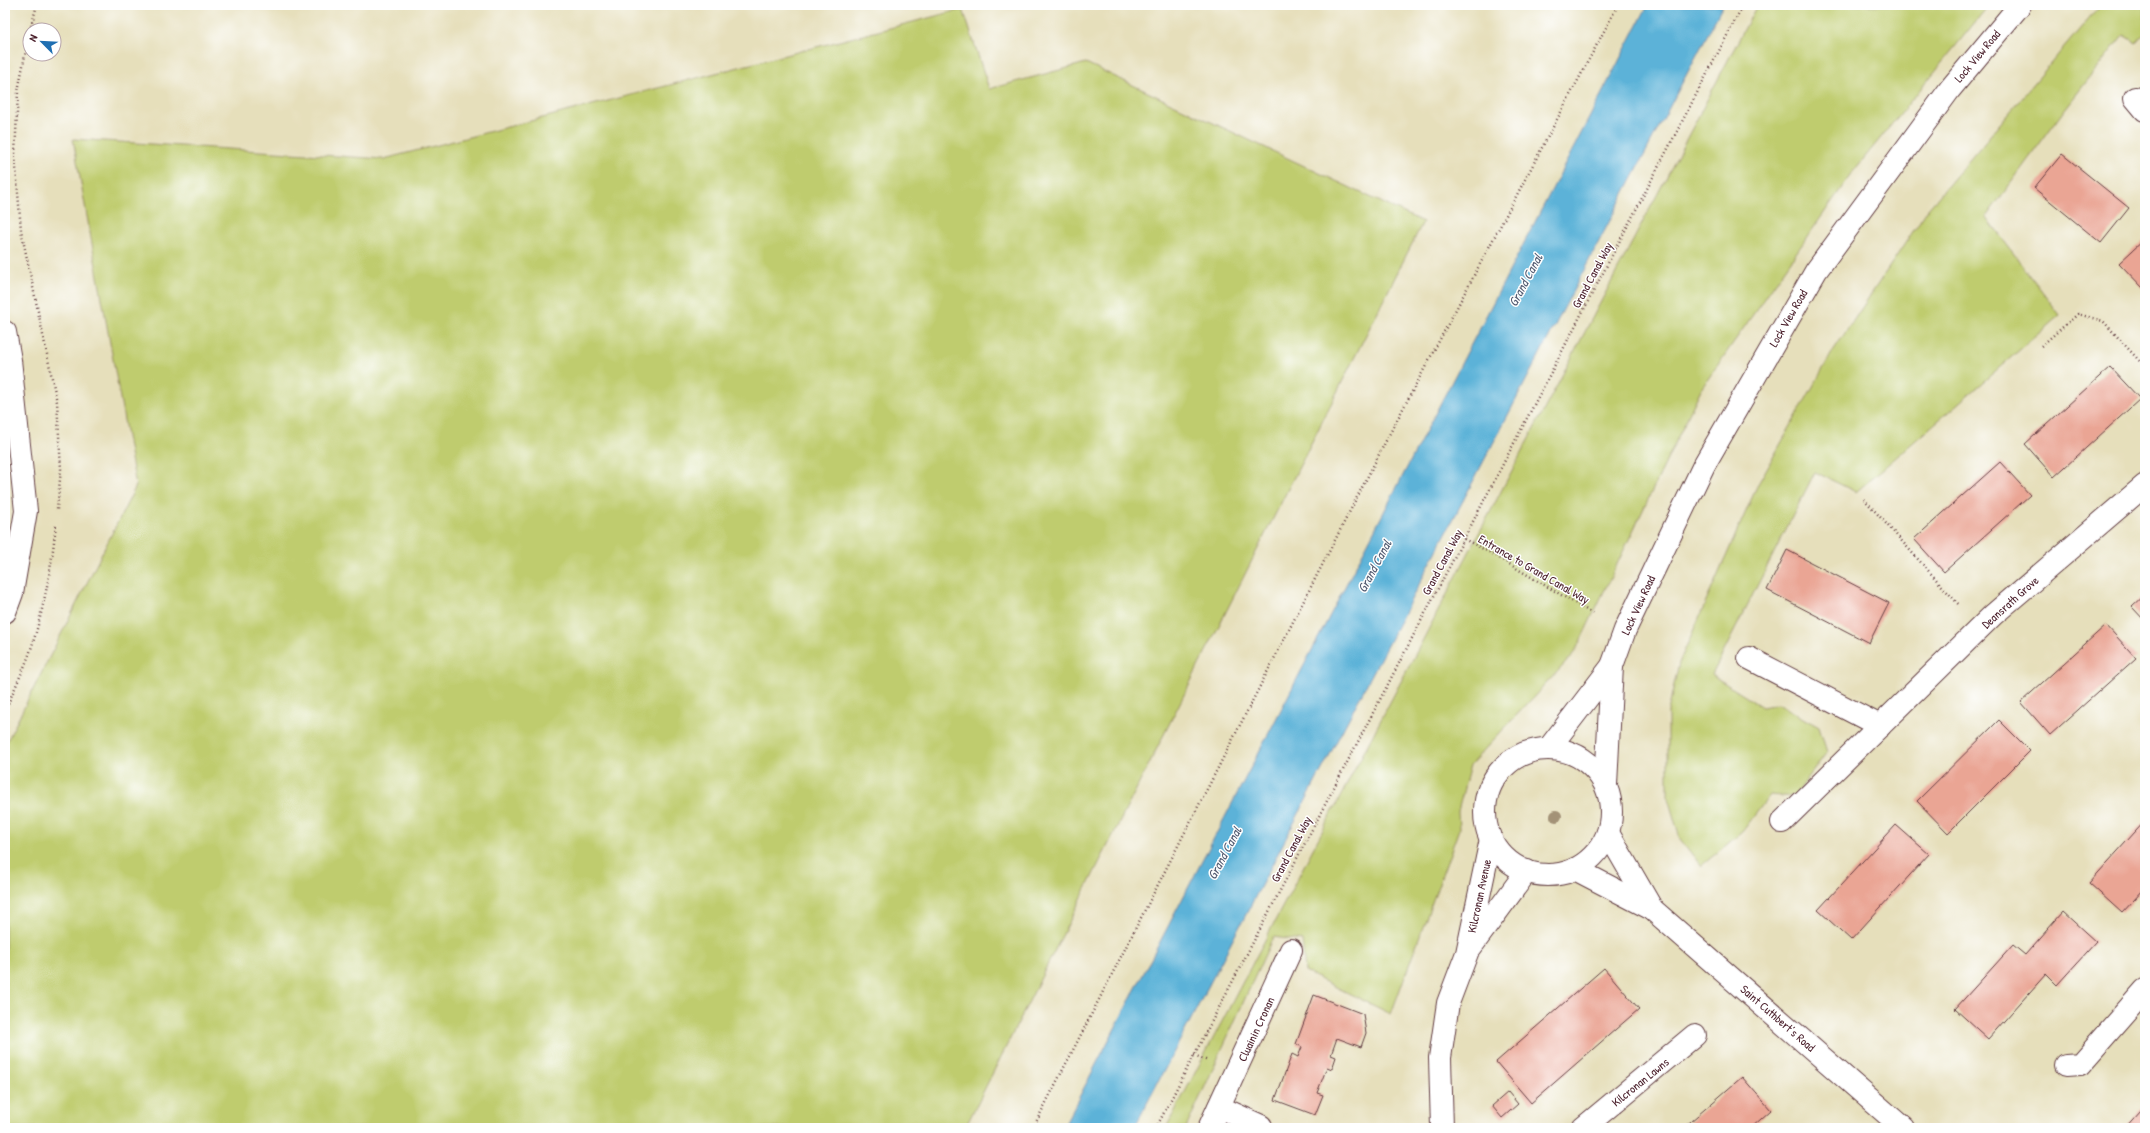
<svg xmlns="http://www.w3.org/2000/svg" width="2150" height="1133" viewBox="0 0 2150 1133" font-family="'Patrick Hand',sans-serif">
	<rect width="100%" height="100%" fill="#fff"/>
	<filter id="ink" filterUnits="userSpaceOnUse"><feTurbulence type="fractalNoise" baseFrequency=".025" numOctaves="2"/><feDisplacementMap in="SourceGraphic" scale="8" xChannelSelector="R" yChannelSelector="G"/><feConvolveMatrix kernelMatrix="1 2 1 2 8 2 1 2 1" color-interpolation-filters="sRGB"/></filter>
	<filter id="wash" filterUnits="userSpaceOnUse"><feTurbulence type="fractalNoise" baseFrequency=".012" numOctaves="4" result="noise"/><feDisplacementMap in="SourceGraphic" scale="16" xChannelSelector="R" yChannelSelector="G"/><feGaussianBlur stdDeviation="0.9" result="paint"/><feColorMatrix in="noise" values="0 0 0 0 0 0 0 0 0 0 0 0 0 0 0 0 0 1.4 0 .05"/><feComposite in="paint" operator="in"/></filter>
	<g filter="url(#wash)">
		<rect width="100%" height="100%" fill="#e6dfbb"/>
		<g fill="#bfcc6e" stroke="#84764c">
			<polygon points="1757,5 1989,5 1852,173 1701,389 1574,654 1470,765 1458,811 1459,829 1391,1014 1305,972 1302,941 1273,937 1186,1128 1166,1128"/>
			<polygon points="2100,5 2145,5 2145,33 2136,43 2123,35 2065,109 1986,217 2060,315 1856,492 1815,472 1712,675 1762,707 1778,704 1819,727 1827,752 1794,797 1770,795 1742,832 1701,866 1680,839 1668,798 1668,711 1679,663 1758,484 1833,351 1928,209"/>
			<polygon points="963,9 989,89 1086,63 1423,222 965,1128 5,1128 5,745 136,486 73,139 384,159"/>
		</g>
		<polygon fill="#5cb2d8" stroke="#536882" points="1648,5 1723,5 1134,1128 1063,1128"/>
		<g id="blocks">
			<g fill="#eaa594">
				<polygon points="2062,154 2129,208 2101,243 2034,188"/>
				<polygon points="2145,239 2145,290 2119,263"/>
				<polygon points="2110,367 2140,399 2054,477 2025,444"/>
				<polygon points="2000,462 2030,495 1944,572 1914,539"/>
				<polygon points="1787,550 1889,603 1869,643 1767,590"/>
				<polygon points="2145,595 2145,621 2132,607"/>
				<polygon points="2106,625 2136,658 2050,735 2021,702"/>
				<polygon points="1999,720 2030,751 1948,833 1917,801"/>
				<polygon points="2145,821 2145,888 2122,913 2089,883"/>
				<polygon points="1896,825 1929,854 1851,940 1818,910"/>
				<polygon points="2063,912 2096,942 2057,985 2046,974 1988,1039 1955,1009 2013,945 2025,955"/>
				<polygon points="1604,968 1639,1009 1531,1103 1496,1062"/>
				<polygon points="1314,995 1363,1014 1366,1033 1361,1047 1337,1038 1331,1055 1336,1057 1332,1069 1327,1067 1317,1093 1323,1095 1315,1115 1275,1100 1292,1054 1298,1057 1302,1047 1296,1044"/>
				<polygon points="1742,1077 1771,1110 1751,1128 1683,1128"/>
				<polygon points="1508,1092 1518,1104 1502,1118 1492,1106"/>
				<polygon points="2145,1104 2145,1128 2124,1128 2140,1110"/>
			</g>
		</g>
	</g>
	<g filter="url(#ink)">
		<use href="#blocks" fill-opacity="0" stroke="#613c41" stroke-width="1"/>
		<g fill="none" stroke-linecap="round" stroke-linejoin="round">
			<defs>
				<g id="minor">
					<polyline points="2135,98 2145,110"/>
					<polyline points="5,332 10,360 26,511 12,593 5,612"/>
					<polyline points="1749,658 1880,726"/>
					<polyline points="1782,822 1993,615 2145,485"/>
					<polyline points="1471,947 1527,871"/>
					<polyline points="2066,1065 2080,1064 2145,990"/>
					<polyline points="1219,1107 1261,1126"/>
					<polyline points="1209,1128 1291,950"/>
					<polyline points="1442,1128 1440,1058 1448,1003 1467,953 1491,839"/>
					<polyline points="1583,1128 1695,1035"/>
				</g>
				<g id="tertiary">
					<polyline points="1549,748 1612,666 1625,630 1704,465 1816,271 1950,89 2020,5"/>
					<circle cx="1548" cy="812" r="63"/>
					<polyline points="1606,785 1612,666"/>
					<polyline points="1608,833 1652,909"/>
					<polyline points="1575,869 1652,909 1903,1128"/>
				</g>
			</defs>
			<use href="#minor" stroke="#613c41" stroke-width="24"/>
			<use href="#tertiary" stroke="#613c41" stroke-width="24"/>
			<g stroke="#613c41" stroke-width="2.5" stroke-dasharray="1 3" stroke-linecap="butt">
				<polyline points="30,30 18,91 15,155 21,230 57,402 61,469 57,510"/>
				<polyline points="30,30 37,5"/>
				<polyline points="2041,346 2078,314 2103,321 2145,367"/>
				<polyline points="1864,499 1960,606"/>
				<polyline points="1464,539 1489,552 1595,615"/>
				<path d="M5 711C13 691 24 670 31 649 44 608 52 566 56 523"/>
				<polyline points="1194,1055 1208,1061"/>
				<polyline points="1033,1128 1389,435 1618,5"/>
				<polyline points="1156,1128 1743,5"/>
			</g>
			<use href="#minor" stroke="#fff" stroke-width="22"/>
			<use href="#tertiary" stroke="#fff" stroke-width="22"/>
		</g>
		<circle fill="#a39277" cx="1556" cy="816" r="6"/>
	</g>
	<g text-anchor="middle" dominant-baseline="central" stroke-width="3" stroke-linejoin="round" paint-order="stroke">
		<g font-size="12" fill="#4a1f2b" stroke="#fff">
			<text transform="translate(1977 56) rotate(-50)">Lock View Road</text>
			<text transform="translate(1592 275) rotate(-62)">Grand Canal Way</text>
			<text transform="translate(1788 318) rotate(-60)">Lock View Road</text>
			<text transform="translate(1442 562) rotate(-62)">Grand Canal Way</text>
			<text transform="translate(1534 569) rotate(30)">Entrance to Grand Canal Way</text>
			<text transform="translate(2010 602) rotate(-42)">Deansrath Grove</text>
			<text transform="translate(1638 605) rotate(-65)">Lock View Road</text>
			<text transform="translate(1291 849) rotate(-62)">Grand Canal Way</text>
			<text transform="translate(1479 896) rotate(-78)">Kilcronan Avenue</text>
			<text transform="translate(1778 1018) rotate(41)">Saint Cuthbert’s Road</text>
			<text transform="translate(1256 1029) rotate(-65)">Cluainin Cronan</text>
			<text transform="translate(1640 1082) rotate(-39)">Kilcronan Lawns</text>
		</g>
		<g font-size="13" font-style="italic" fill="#515a70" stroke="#fff">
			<text transform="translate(1525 280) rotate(-62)">Grand Canal</text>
			<text transform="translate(1374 566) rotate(-62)">Grand Canal</text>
			<text transform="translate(1224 853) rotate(-62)">Grand Canal</text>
		</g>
	</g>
	<rect width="2150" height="1133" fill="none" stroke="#fff" stroke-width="20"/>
	<g transform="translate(42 42) rotate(294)"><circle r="19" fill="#ffffff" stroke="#b7a5aa"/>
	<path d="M0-3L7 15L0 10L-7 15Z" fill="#1f6fb2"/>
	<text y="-6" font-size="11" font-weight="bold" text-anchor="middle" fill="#4a1f2b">N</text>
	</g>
</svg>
